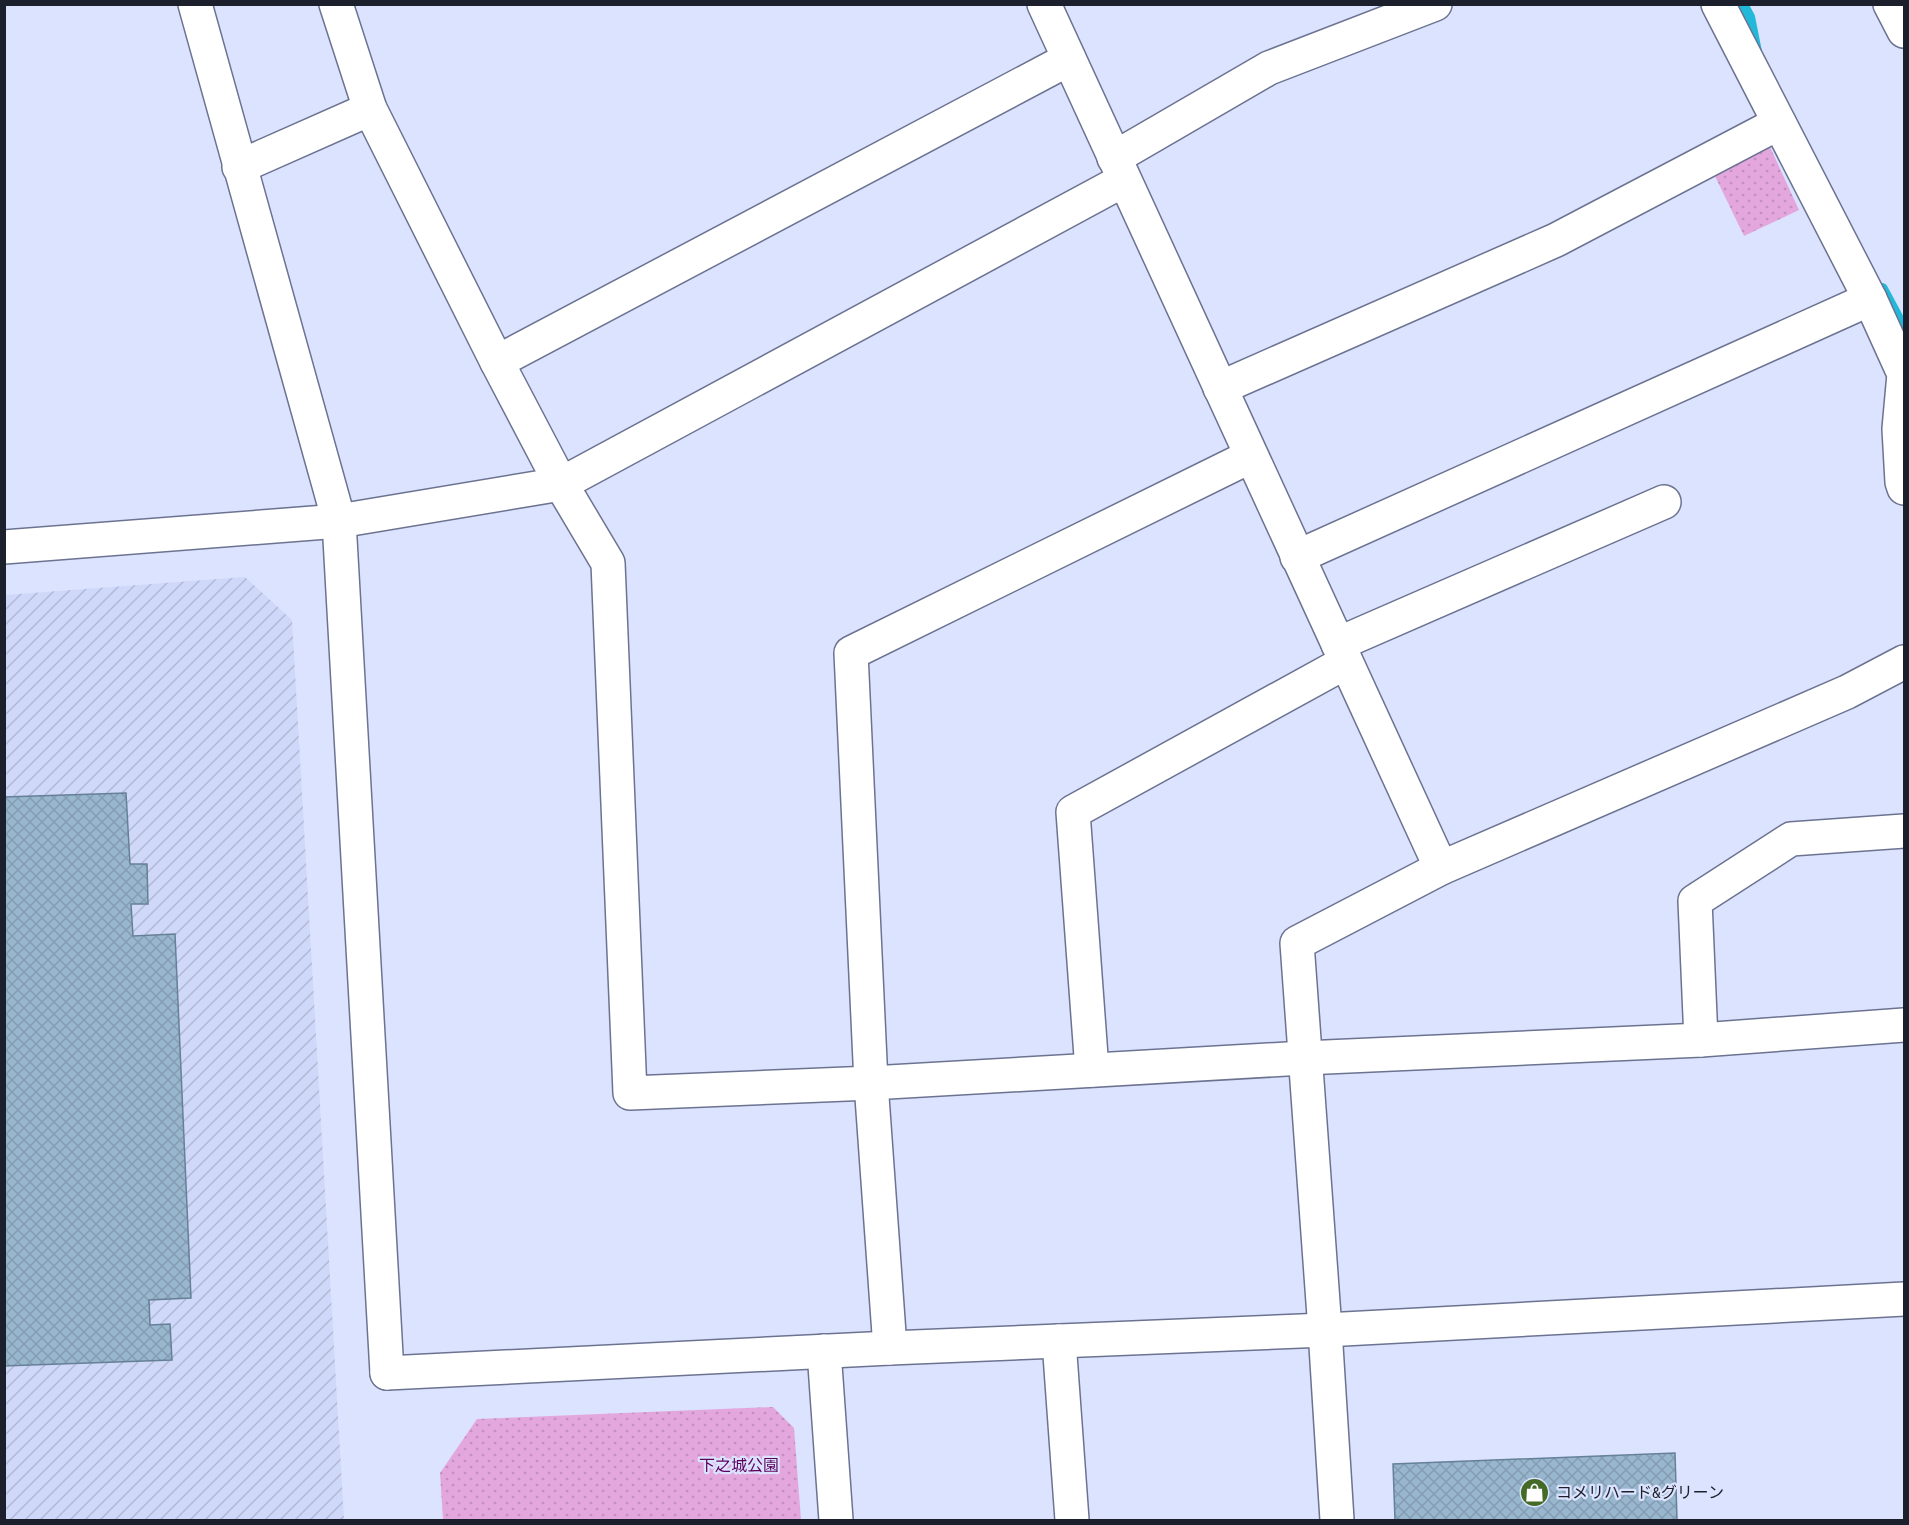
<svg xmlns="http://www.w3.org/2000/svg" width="1909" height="1525" viewBox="0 0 1909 1525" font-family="'Archivo Narrow','Noto Sans JP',sans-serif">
	<defs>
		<pattern id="industrial-furrows" width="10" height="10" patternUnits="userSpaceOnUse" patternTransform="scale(1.5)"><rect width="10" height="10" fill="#cfd8f9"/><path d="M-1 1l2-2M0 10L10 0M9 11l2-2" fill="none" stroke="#b1b9d6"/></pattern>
		<pattern id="green-dots" width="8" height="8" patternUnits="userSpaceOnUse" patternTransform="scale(1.5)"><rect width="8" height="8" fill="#e3a7de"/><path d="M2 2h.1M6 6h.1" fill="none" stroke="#c28fbf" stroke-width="1.8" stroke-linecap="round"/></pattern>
		<pattern id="building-cross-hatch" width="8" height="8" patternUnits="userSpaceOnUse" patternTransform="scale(1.5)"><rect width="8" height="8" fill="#99b6cf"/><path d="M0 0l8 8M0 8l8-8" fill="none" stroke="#839cb2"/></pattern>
	</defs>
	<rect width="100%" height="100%" fill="#dbe3fe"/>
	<polygon fill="url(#industrial-furrows)" points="245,577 292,620 344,1520 5,1520 5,595"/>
	<g fill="url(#green-dots)">
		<polygon points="1770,147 1799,210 1744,236 1714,174"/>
		<polygon points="773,1407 794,1428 801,1520 443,1520 440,1473 477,1419"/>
	</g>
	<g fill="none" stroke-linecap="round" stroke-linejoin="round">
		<g stroke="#21b8d9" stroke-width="12">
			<polyline points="1742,4 1749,17 1756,52"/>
			<polyline points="1882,289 1904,330"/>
		</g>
	</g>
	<g fill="url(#building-cross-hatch)" stroke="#668098" stroke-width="1.5">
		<polygon points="126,793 130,864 147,864 148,904 131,904 133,936 175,934 191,1298 149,1300 150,1325 170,1324 172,1360 4,1366 4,797"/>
		<polygon points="1675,1453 1677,1520 1395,1520 1393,1464"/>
	</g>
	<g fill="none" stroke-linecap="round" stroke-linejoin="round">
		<defs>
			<g id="minor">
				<polyline points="195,4 339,521 387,1373"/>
				<polyline points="336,4 370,109 497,362 561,484 608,563 630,1093 871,1083 1304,1058 1701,1040 1904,1025"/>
				<polyline points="1044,4 1441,868"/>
				<polyline points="1718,4 1870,299 1904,374 1899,429 1902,482 1904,488"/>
				<polyline points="1890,4 1904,31"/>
				<polyline points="1114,158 1269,68 1435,4"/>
				<polyline points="239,167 370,109"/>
				<polyline points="497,362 1069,59"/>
				<polyline points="1220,388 1556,240 1779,123"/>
				<polyline points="4,547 339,521 561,484 1124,180"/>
				<polyline points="1297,557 1870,299"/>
				<polyline points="1338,644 1664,502"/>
				<polyline points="1701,1040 1695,901 1791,839 1904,831"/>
				<polyline points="1092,1070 1073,812 1346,662"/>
				<polyline points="1325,1330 1297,943 1441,868 1847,692 1904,662"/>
				<polyline points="1059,1341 1072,1520"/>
				<polyline points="890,1348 871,1083 851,653 1251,456"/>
				<polyline points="824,1351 836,1520"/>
			</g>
			<g id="tertiary">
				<polyline points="1325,1330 1337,1520"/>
				<polyline points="387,1373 890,1348 1325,1330 1904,1299"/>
			</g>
		</defs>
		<use href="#minor" stroke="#6b7391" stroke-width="36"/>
		<use href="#tertiary" stroke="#6b7391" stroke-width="36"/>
		<use href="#minor" stroke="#fff" stroke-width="33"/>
		<use href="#tertiary" stroke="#fff" stroke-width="33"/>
	</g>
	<defs>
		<symbol id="shop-disc" viewBox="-11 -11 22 22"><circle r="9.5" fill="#436b26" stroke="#dbe3fe"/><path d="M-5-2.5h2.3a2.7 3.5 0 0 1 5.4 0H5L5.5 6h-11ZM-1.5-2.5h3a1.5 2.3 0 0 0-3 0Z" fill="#fff"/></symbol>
	</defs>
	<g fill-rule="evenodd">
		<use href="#shop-disc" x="1518" y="1476" width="33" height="33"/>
	</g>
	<g text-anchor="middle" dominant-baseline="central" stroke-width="4.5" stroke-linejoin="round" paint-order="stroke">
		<g font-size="16" fill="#5e005d" stroke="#dbe3fe">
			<text x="739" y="1465">下之城公園</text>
		</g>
		<g font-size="16" fill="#1c202c" stroke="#dbe3fe" text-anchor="start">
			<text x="1556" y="1492">コメリハード&amp;グリーン</text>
		</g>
	</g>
	<rect width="1909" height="1525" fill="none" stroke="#1c202c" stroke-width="12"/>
</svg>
